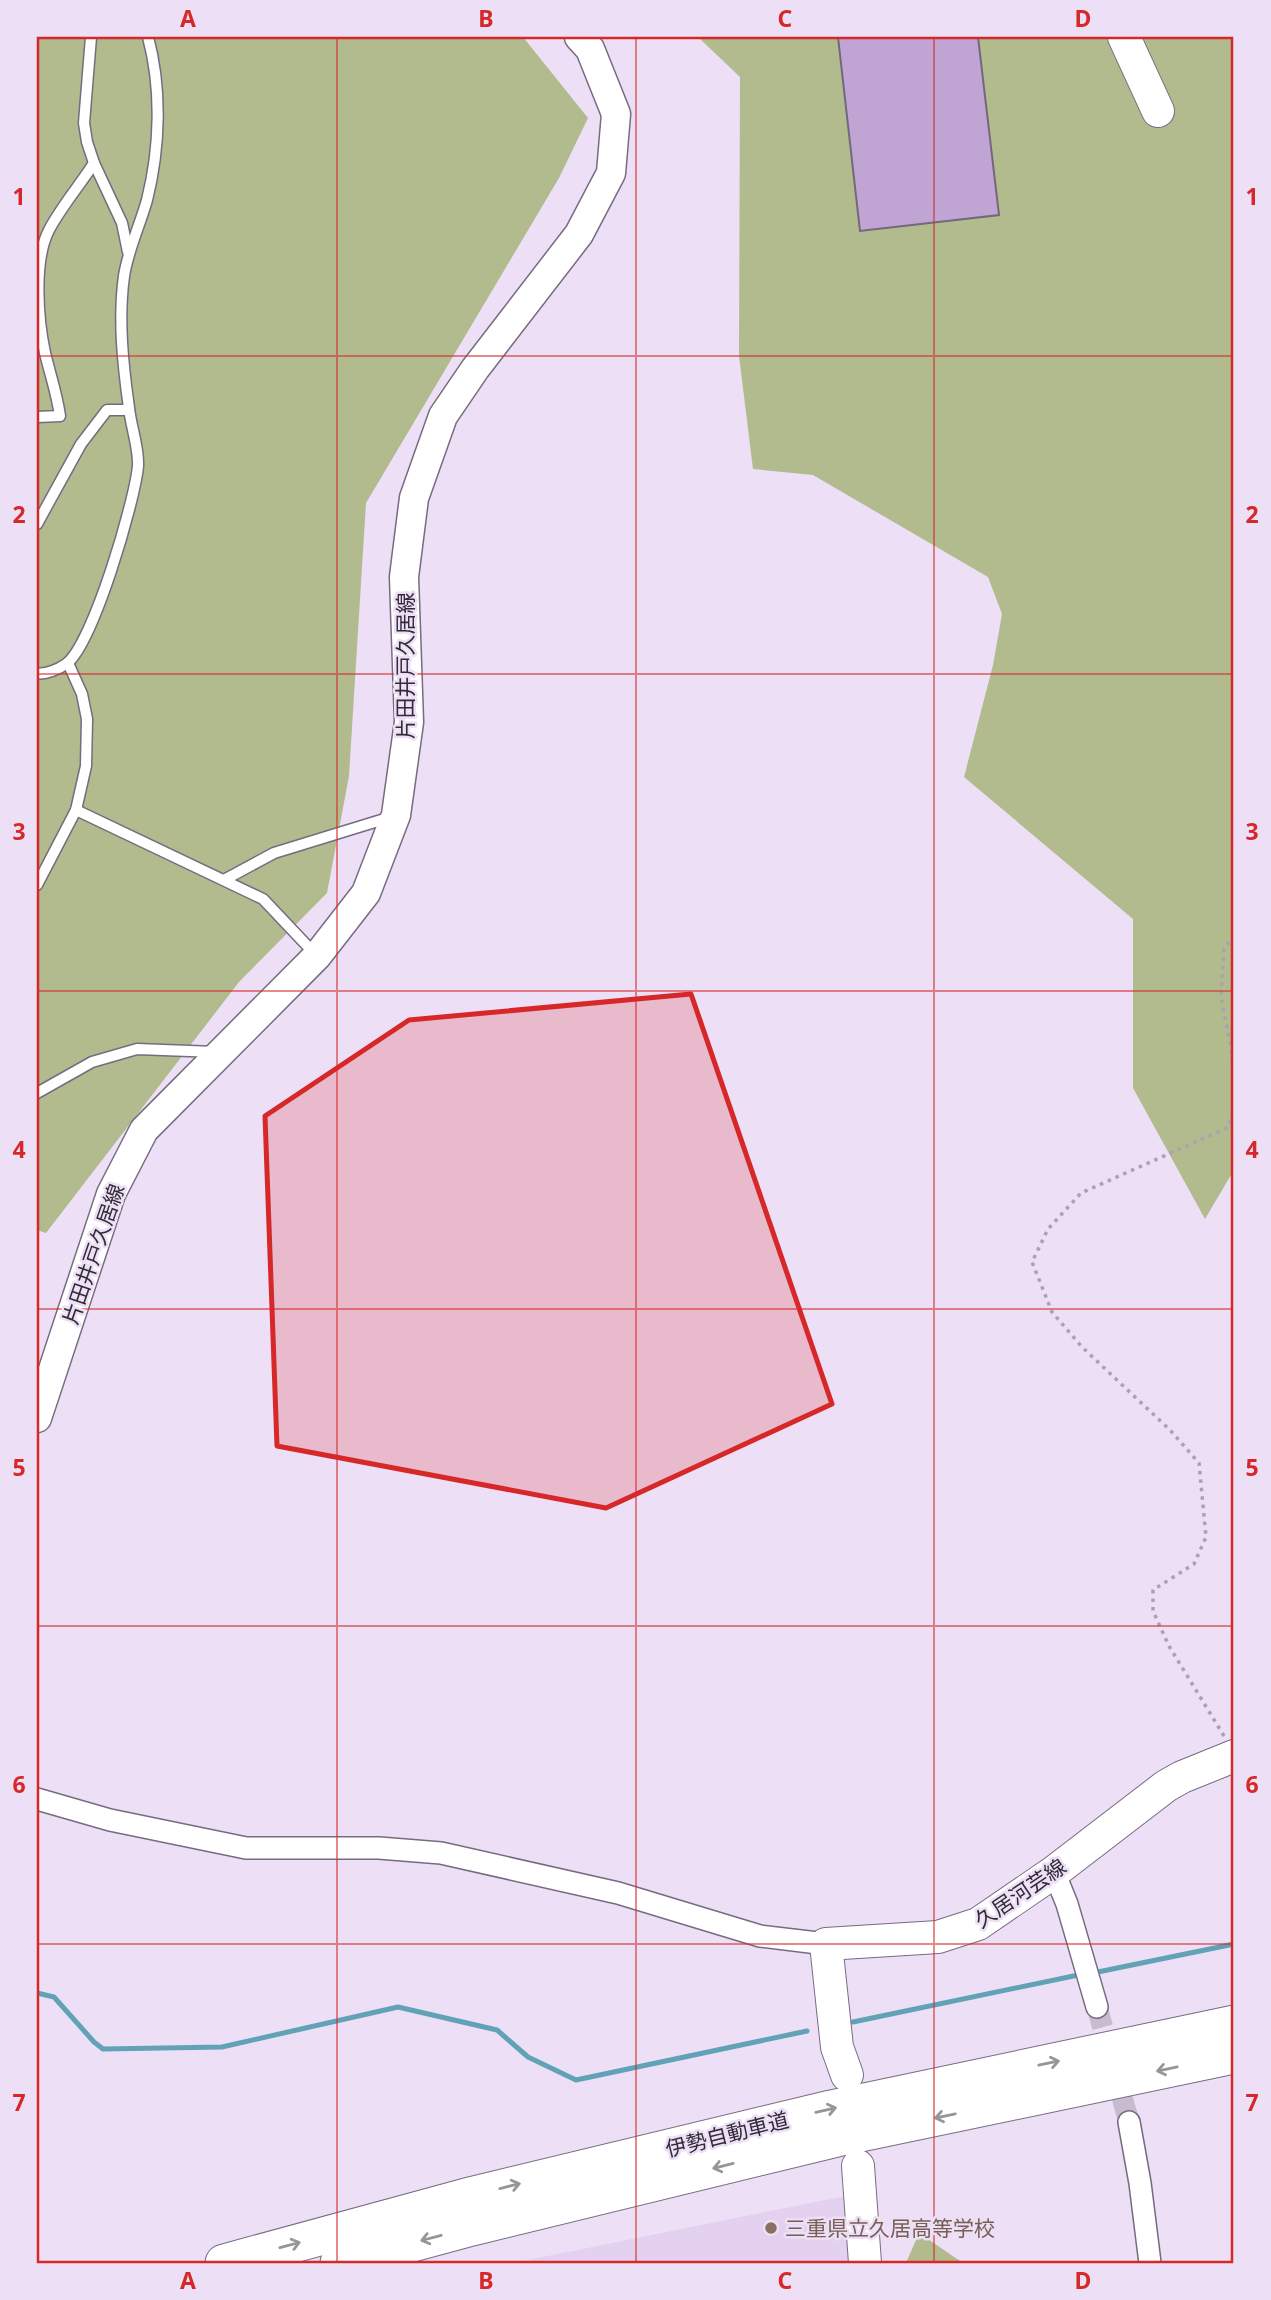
<svg xmlns="http://www.w3.org/2000/svg" width="1271" height="2300" viewBox="0 0 1271 2300" font-family="'Noto Sans','Noto Sans JP',sans-serif">
	<rect width="100%" height="100%" fill="#eddff6"/>
	<polygon fill="#e3d1ef" points="860,2193 849,2263 513,2263"/>
	<g fill="#b1bb8d">
		<polygon points="37,37 523,37 588,118 559,178 366,503 349,776 327,893 239,982 46,1233 37,1230"/>
		<polygon points="698,37 1234,37 1234,1170 1205,1219 1133,1088 1133,919 964,777 993,665 1002,614 988,577 813,475 753,469 739,356 740,77"/>
		<polygon points="919,2233 963,2263 906,2263"/>
	</g>
	<g fill="none" stroke-linecap="round" stroke-linejoin="round">
		<g stroke="#62a2b6" stroke-width="5">
			<polyline points="1093,1973 1234,1944"/>
			<polyline points="37,1993 54,1997 94,2042 103,2049 222,2047 398,2007 497,2030 528,2057 576,2080 807,2031"/>
			<polyline points="853,2022 1083,1974"/>
		</g>
	</g>
	<polygon fill="#c0a4d3" stroke="#73677c" stroke-width="2" points="838,37 978,37 999,215 860,231"/>
	<g fill="none" stroke-linecap="round" stroke-linejoin="round">
		<polyline stroke="#c7bbcf" stroke-width="21" stroke-dasharray="21 10" stroke-linecap="butt" points="1097,2007 1129,2122"/>
		<defs>
			<g id="service">
				<polyline points="91,37 84,123 87,142 94,163 122,223 128,252"/>
				<path d="M37 417 60 416C57 394 50 374 45 353 38 320 33 261 49 230 61 207 80 185 94 163"/>
				<polyline points="37,524 81,444 107,410 129,410"/>
				<path d="M37 673C45 675 59 669 66 664 93 645 135 500 138 466 139 448 131 427 129 408 123 365 118 320 124 276 128 250 140 225 147 200 160 148 162 89 148 37"/>
				<polyline points="76,810 263,899 315,954"/>
				<polyline points="224,880 274,853 391,817"/>
				<polyline points="37,885 76,810 86,766 87,719 82,694 68,663"/>
				<polyline points="37,1093 92,1062 137,1049 216,1052"/>
			</g>
			<g id="minor">
				<polyline points="37,1799 110,1820 246,1848 379,1848 441,1853 618,1893 760,1936 826,1944"/>
				<polyline points="1054,1872 1067,1904 1097,2007"/>
				<polyline points="1129,2122 1140,2183 1150,2263"/>
			</g>
			<polyline id="secondary" points="37,1418 111,1194 144,1130 317,956 366,893 396,815 409,722 404,577 414,498 443,416 475,369 579,234 611,173 616,114 590,49 579,37"/>
			<g id="primary">
				<polyline points="1124,37 1158,111"/>
				<polyline points="847,2075 837,2047 826,1944 938,1937 978,1924 1054,1872 1166,1786 1182,1777 1234,1756"/>
				<polyline points="858,2166 865,2263"/>
			</g>
			<g id="motorway">
				<polyline points="224,2263 466,2197 831,2109 1234,2024"/>
				<polyline points="339,2263 472,2227 837,2138 1234,2055"/>
			</g>
		</defs>
		<use href="#service" stroke="#776b80" stroke-width="13"/>
		<use href="#minor" stroke="#776b80" stroke-width="24"/>
		<use href="#secondary" stroke="#776b80" stroke-width="31"/>
		<use href="#primary" stroke="#776b80" stroke-width="34"/>
		<use href="#motorway" stroke="#776b80" stroke-width="39"/>
		<g stroke="#aca1b3" stroke-width="3.5" stroke-dasharray="3.5 5" stroke-linecap="butt">
			<polyline points="1234,935 1224,949 1221,997 1231,1048 1234,1079"/>
			<polyline points="1224,1736 1169,1646 1153,1611 1153,1590 1194,1564 1206,1537 1199,1463 1170,1430 1082,1347 1052,1312 1032,1262 1048,1229 1081,1193 1229,1127 1234,1104"/>
		</g>
		<use href="#service" stroke="#fff" stroke-width="10"/>
		<use href="#minor" stroke="#fff" stroke-width="21"/>
		<use href="#secondary" stroke="#fff" stroke-width="28"/>
		<use href="#primary" stroke="#fff" stroke-width="32"/>
		<use href="#motorway" stroke="#fff" stroke-width="37"/>
	</g>
	<defs><path id="oneway-shaft" d="M-6 0H5M1.5-3L5.5 0L1.5 3" fill="none" stroke-width="1.6" stroke-linecap="round" stroke-linejoin="round" transform="scale(1.75)"/></defs>
	<g stroke="#98959a">
		<use href="#oneway-shaft" transform="translate(1049 2063) rotate(-12)"/>
		<use href="#oneway-shaft" transform="translate(1167 2069) rotate(168)"/>
		<use href="#oneway-shaft" transform="translate(826 2110) rotate(-13)"/>
		<use href="#oneway-shaft" transform="translate(945 2116) rotate(168)"/>
		<use href="#oneway-shaft" transform="translate(723 2166) rotate(166)"/>
		<use href="#oneway-shaft" transform="translate(510 2186) rotate(-14)"/>
		<use href="#oneway-shaft" transform="translate(431 2238) rotate(165)"/>
		<use href="#oneway-shaft" transform="translate(290 2245) rotate(-15)"/>
	</g>
	<path fill="#d62828" fill-opacity="0.2" stroke="#d62828" stroke-width="5" stroke-linejoin="round" d="M691 994 832 1404 606 1508 277 1446 265 1116 409 1020Z"/>
	<path fill="none" stroke="#d62828" stroke-width="2" stroke-opacity="0.55" d="M337 37V2263M636 37V2263M934 37V2263M37 356H1234M37 674H1234M37 991H1234M37 1309H1234M37 1626H1234M37 1944H1234"/>
	<circle fill="#8d6e63" stroke="#eddff6" stroke-width="2.5" cx="771" cy="2228" r="7"/>
	<g text-anchor="middle" dominant-baseline="central" stroke-width="5" stroke-linejoin="round" paint-order="stroke">
		<g font-size="21" fill="#302b34" stroke="#eddff6">
			<text transform="translate(405 666) rotate(-90)">片田井戸久居線</text>
			<text transform="translate(93 1254) rotate(-71)">片田井戸久居線</text>
			<text transform="translate(1020 1893) rotate(-34)">久居河芸線</text>
			<text transform="translate(727 2134) rotate(-14)">伊勢自動車道</text>
		</g>
		<g font-size="21" fill="#785e54" stroke="#eddff6" text-anchor="start">
			<text x="785" y="2228">三重県立久居高等学校</text>
		</g>
	</g>
	<rect width="1271" height="2300" fill="none" stroke="#eddff6" stroke-width="77"/>
	<rect x="38" y="38" width="1194" height="2224" fill="none" stroke="#d62828" stroke-width="2.5"/>
	<g font-size="23" text-anchor="middle" font-weight="bold" fill="#d62828">
		<text x="188" y="27">A</text>
		<text x="486" y="27">B</text>
		<text x="785" y="27">C</text>
		<text x="1083" y="27">D</text>
		<text x="19" y="205">1</text>
		<text x="1252" y="205">1</text>
		<text x="19" y="523">2</text>
		<text x="1252" y="523">2</text>
		<text x="19" y="840">3</text>
		<text x="1252" y="840">3</text>
		<text x="19" y="1158">4</text>
		<text x="1252" y="1158">4</text>
		<text x="19" y="1476">5</text>
		<text x="1252" y="1476">5</text>
		<text x="19" y="1793">6</text>
		<text x="1252" y="1793">6</text>
		<text x="19" y="2111">7</text>
		<text x="1252" y="2111">7</text>
		<text x="188" y="2289">A</text>
		<text x="486" y="2289">B</text>
		<text x="785" y="2289">C</text>
		<text x="1083" y="2289">D</text>
	</g>
</svg>
